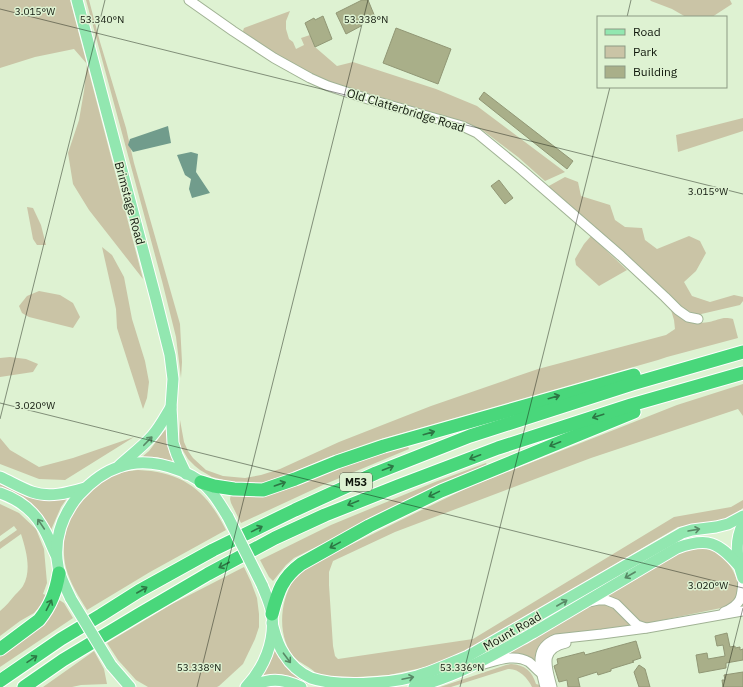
<svg xmlns="http://www.w3.org/2000/svg" width="743" height="687" viewBox="0 0 743 687" font-family="'IBM Plex Sans',sans-serif">
	<rect width="100%" height="100%" fill="#def2d2"/>
	<g fill="#cac4a6">
		<polygon points="0,0 70,0 143,279 89,210 73,184 68,153 79,120 84,91 87,64 74,49 35,57 0,68"/>
		<polygon points="86,0 89,0 100,42 126,128 134,163 180,324 182,362 181,378 176,337 162,281"/>
		<polygon points="650,0 730,0 732,4 712,17 686,17 672,9 651,1"/>
		<polygon points="290,11 286,21 286,29 289,39 293,42 296,49 304,45 301,38 310,35 315,47 337,66 353,62 436,89 477,106 565,172 545,181 518,157 481,129 445,116 332,83 314,77 244,35 243,31 244,28"/>
		<polygon points="743,118 743,131 678,152 676,135"/>
		<polygon points="565,177 578,182 581,196 610,205 615,220 625,227 642,228 645,240 657,249 689,236 700,241 706,253 696,271 684,282 692,296 710,302 734,295 743,297 743,301 740,305 697,315 682,308 547,187"/>
		<polygon points="27,207 33,208 41,225 46,245 37,245 33,239"/>
		<polygon points="591,236 627,270 599,286 576,265 575,259 584,244"/>
		<polygon points="102,247 112,255 124,277 132,319 145,361 149,382 147,398 143,409 117,328 116,309"/>
		<polygon points="39,291 60,295 73,303 80,317 73,328 29,317 22,313 19,306 27,296"/>
		<path d="M671 310C682 318 694 325 709 322 718 320 723 316 733 319L738 338 667 357 658 360 377 440 326 458 296 471 291 476 253 486 231 482 212 477 200 470 195 466 188 459 182 449 179 443 180 420 184 442 188 451 193 458 206 470 223 476 245 478 261 475 280 469 339 442 431 406 538 369 666 335 675 329 674 320Z"/>
		<polygon points="10,357 26,359 38,364 33,372 0,377 0,358"/>
		<path d="M743 384V416L738 409 591 458 395 532 333 561 329 572V585L333 646 335 656 338 659 473 639 674 517 731 507 743 500V508L729 519 696 525 678 527 471 649 439 662 426 667 389 675 341 678 318 676C313 668 303 665 296 659 277 640 279 603 293 581 297 575 303 571 308 566L401 520 467 488 677 405Z"/>
		<polygon points="167,429 169,452 174,462 157,457 142,457 149,451 165,430"/>
		<polygon points="134,437 65,480 39,479 0,464 0,438 10,450 39,467 73,458"/>
		<polygon points="407,444 409,449 323,485 241,523 231,503 230,499 231,494 330,469"/>
		<polygon points="486,463 487,465 402,504 294,558 286,565 273,581 269,577 260,560 331,525 435,482"/>
		<path d="M138 470C183 472 206 490 226 530L150 572 87 610C79 597 70 583 66 568 58 535 72 502 100 482 105 479 111 476 117 474 123 471 131 471 138 470Z"/>
		<path d="M0 484 24 494 68 497 61 507 51 530C39 511 22 493 0 487Z"/>
		<path d="M0 504 19 513 36 529 44 549 47 583 43 594 46 595 42 604 34 613 20 621 0 636V611C6 606 10 601 15 595 18 592 21 589 23 586 32 570 26 550 21 534L0 549V542L17 530 14 526 0 536Z"/>
		<path d="M697 548C703 548 709 548 715 551 728 558 743 582 737 597 735 602 730 604 726 607L648 623 639 621 632 615 625 606 616 599 605 596 684 550Z"/>
		<polygon points="244,567 251,582 257,598 259,614 259,627 255,639 243,664 219,686 217,687 148,687 136,680 118,660 107,643 172,604"/>
		<polygon points="56,598 64,603 73,618 0,667 0,654"/>
		<polygon points="601,604 610,604 629,623 630,626 606,630 574,633 535,662 497,657 572,615 594,605"/>
		<path d="M274 647 308 682 307 684C291 676 280 671 262 676L261 675Z"/>
		<polygon points="94,651 104,669 107,684 81,685 72,687 43,687"/>
		<path d="M511 664C525 665 532 671 536 684L540 685V687H532C528 678 518 668 508 669L451 687H440L506 665Z"/>
	</g>
	<g fill="#719c8c">
		<polygon points="168,126 171,143 133,152 128,145 130,139"/>
		<polygon points="191,152 198,154 196,172 210,193 192,198 189,189 191,179 185,175 177,155"/>
	</g>
	<g fill="#a9af89" stroke="#919775">
		<polygon points="362,0 368,0 375,17 360,24 361,26 346,34 336,13"/>
		<polygon points="323,16 332,39 315,47 305,23 314,18 315,20"/>
		<polygon points="396,28 451,49 438,84 383,63"/>
		<polygon points="484,92 573,161 567,169 479,99"/>
		<polygon points="499,180 513,198 505,204 491,186"/>
		<polygon points="727,633 730,647 735,646 735,648 740,647 740,650 743,649 743,660 726,663 726,668 699,673 696,655 707,653 708,659 725,656 723,645 717,646 715,636"/>
		<polygon points="636,641 641,658 632,661 634,662 611,669 611,671 598,675 597,672 578,678 580,687 568,687 567,680 559,682 554,666 558,664 557,659 584,652 585,655"/>
		<polygon points="639,665 645,669 650,687 639,687 634,672"/>
		<polygon points="743,672 743,687 723,687 722,680 725,680 724,675"/>
	</g>
	<g fill="none" stroke-linecap="round" stroke-linejoin="round">
		<defs>
			<g id="minor">
				<polyline points="189,0 233,31 274,58 310,78 328,86 368,99 462,126 477,133 522,170 621,256 665,297 678,310 688,317 698,319"/>
				<polyline points="589,602 598,600 606,600 616,604 637,625 646,628"/>
				<path d="M724 612C743 604 742 596 743 577"/>
				<path d="M480 665C496 661 514 653 529 662 533 665 537 670 541 673"/>
				<path d="M545 687C540 668 533 648 556 639L602 634 647 628 743 611"/>
				<path d="M552 687C547 667 539 649 566 643"/>
			</g>
			<g id="major">
				<polyline points="77,0 156,299 170,355 173,379 171,407 173,443 177,455 186,474"/>
				<path d="M119 466C130 456 142 447 152 436 160 427 165 417 171 407"/>
				<path d="M0 477C11 482 21 488 32 492 49 498 68 493 85 488"/>
				<path d="M0 493C17 499 33 510 42 526 48 535 51 545 56 555"/>
				<path d="M743 524C734 541 737 561 743 578"/>
				<path d="M71 599C65 586 58 574 57 559 55 534 63 514 79 495 90 483 103 472 119 467 145 457 177 466 200 481 212 490 220 504 228 517"/>
				<path d="M272 623C275 634 277 644 284 654 290 664 300 673 311 678 338 687 388 684 417 676 434 671 451 663 468 656L682 533 692 530 716 527 728 524 743 516"/>
				<polyline points="111,665 130,687"/>
				<path d="M246 687C264 668 275 642 272 615 271 605 266 595 262 585"/>
				<path d="M250 687C269 678 281 678 301 687"/>
				<path d="M414 687C457 677 495 654 533 633 581 605 629 576 677 548 708 537 718 542 739 566"/>
			</g>
			<g id="highway">
				<polyline points="201,482 214,486 234,489 263,490 295,479 337,462 384,446 634,375"/>
				<path d="M272 614C278 591 282 578 301 564L369 526 441 491 634 412"/>
				<path d="M0 649 39 620C51 605 56 591 59 573"/>
				<polyline points="0,681 61,639 101,615 139,591 213,550 295,510 376,473 470,436 632,384 743,352"/>
				<polyline points="24,687 63,660 138,615 208,574 275,538 325,515 398,486 498,448 631,405 743,373"/>
			</g>
		</defs>
		<use href="#minor" stroke="#a0b294" stroke-width="11"/>
		<use href="#major" stroke="#fff" stroke-width="13"/>
		<use href="#highway" stroke="#fff" stroke-width="15"/>
		<use href="#minor" stroke="#fff" stroke-width="9"/>
		<use href="#major" stroke="#92e7b0" stroke-width="11"/>
		<use href="#highway" stroke="#49d77b" stroke-width="13"/>
		<defs>
			<g id="major-bridge">
				<polyline points="228,517 262,585"/>
				<polyline points="71,599 111,665"/>
			</g>
		</defs>
		<use href="#major-bridge" stroke="#fff" stroke-width="13" stroke-linecap="butt"/>
		<use href="#major-bridge" stroke="#92e7b0" stroke-width="11"/>
	</g>
	<defs><path id="oneway-shaft" d="M-6 0H5M1.5-3L5.5 0L1.5 3" fill="none" stroke-width="1.6" stroke-linecap="round" stroke-linejoin="round"/></defs>
	<g stroke="#2c7744">
		<use href="#oneway-shaft" transform="translate(554 397) rotate(-16)"/>
		<use href="#oneway-shaft" transform="translate(598 416) rotate(162)"/>
		<use href="#oneway-shaft" transform="translate(429 433) rotate(-16)"/>
		<use href="#oneway-shaft" transform="translate(555 444) rotate(158)"/>
		<use href="#oneway-shaft" transform="translate(475 457) rotate(159)"/>
		<use href="#oneway-shaft" transform="translate(388 468) rotate(-21)"/>
		<use href="#oneway-shaft" transform="translate(280 484) rotate(-19)"/>
		<use href="#oneway-shaft" transform="translate(434 494) rotate(154)"/>
		<use href="#oneway-shaft" transform="translate(353 503) rotate(158)"/>
		<use href="#oneway-shaft" transform="translate(257 529) rotate(-26)"/>
		<use href="#oneway-shaft" transform="translate(335 545) rotate(151)"/>
		<use href="#oneway-shaft" transform="translate(224 565) rotate(152)"/>
		<use href="#oneway-shaft" transform="translate(142 590) rotate(-30)"/>
		<use href="#oneway-shaft" transform="translate(49 605) rotate(-63)"/>
		<use href="#oneway-shaft" transform="translate(32 659) rotate(-34)"/>
	</g>
	<g stroke="#588966">
		<use href="#oneway-shaft" transform="translate(148 441) rotate(-46)"/>
		<use href="#oneway-shaft" transform="translate(41 524) rotate(-124)"/>
		<use href="#oneway-shaft" transform="translate(694 530) rotate(-10)"/>
		<use href="#oneway-shaft" transform="translate(630 575) rotate(150)"/>
		<use href="#oneway-shaft" transform="translate(562 603) rotate(-30)"/>
		<use href="#oneway-shaft" transform="translate(287 658) rotate(53)"/>
		<use href="#oneway-shaft" transform="translate(408 678) rotate(-12)"/>
	</g>
	<path fill="none" stroke="#10170c" stroke-width="1" stroke-opacity="0.45" d="M0 9 743 194M627 17 631 0M0 403 743 588M0 419 105 0M197 687 368 0M460 687 610 87M723 687 743 608"/>
	<g text-anchor="middle" dominant-baseline="central" stroke-width="3" stroke-linejoin="round" paint-order="stroke">
		<rect fill="#def2d2" stroke="#4e5947" stroke-width="1" x="340" y="473" width="32" height="18" rx="3"/>
		<g font-size="11" font-weight="bold" fill="#10170c">
			<text x="356" y="482">M53</text>
		</g>
		<g font-size="12" fill="#10170c" stroke="#def2d2">
			<text transform="translate(406 110) rotate(17)">Old Clatterbridge Road</text>
			<text transform="translate(130 203) rotate(75)">Brimstage Road</text>
			<text transform="translate(512 631) rotate(-30)">Mount Road</text>
		</g>
	</g>
	<g font-size="10" text-anchor="middle" fill="#10170c" stroke="#def2d2" stroke-width="3" stroke-linejoin="round" paint-order="stroke">
		<text x="35" y="15">3.015°W</text>
		<text x="102" y="23">53.340°N</text>
		<text x="366" y="23">53.338°N</text>
		<text x="708" y="195">3.015°W</text>
		<text x="35" y="409">3.020°W</text>
		<text x="708" y="589">3.020°W</text>
		<text x="199" y="671">53.338°N</text>
		<text x="462" y="671">53.336°N</text>
	</g>
	<rect x="597" y="16" width="130" height="72" fill="#def2d2" stroke="#8c9a83"/>
	<rect x="605" y="29" width="20" height="6" fill="#92e7b0" stroke="#8c9a83"/>
	<text x="633" y="36" font-size="12" fill="#10170c">Road</text>
	<rect x="605" y="46" width="20" height="12" fill="#cac4a6" stroke="#8c9a83"/>
	<text x="633" y="56" font-size="12" fill="#10170c">Park</text>
	<rect x="605" y="66" width="20" height="12" fill="#a9af89" stroke="#8c9a83"/>
	<text x="633" y="76" font-size="12" fill="#10170c">Building</text>
</svg>
